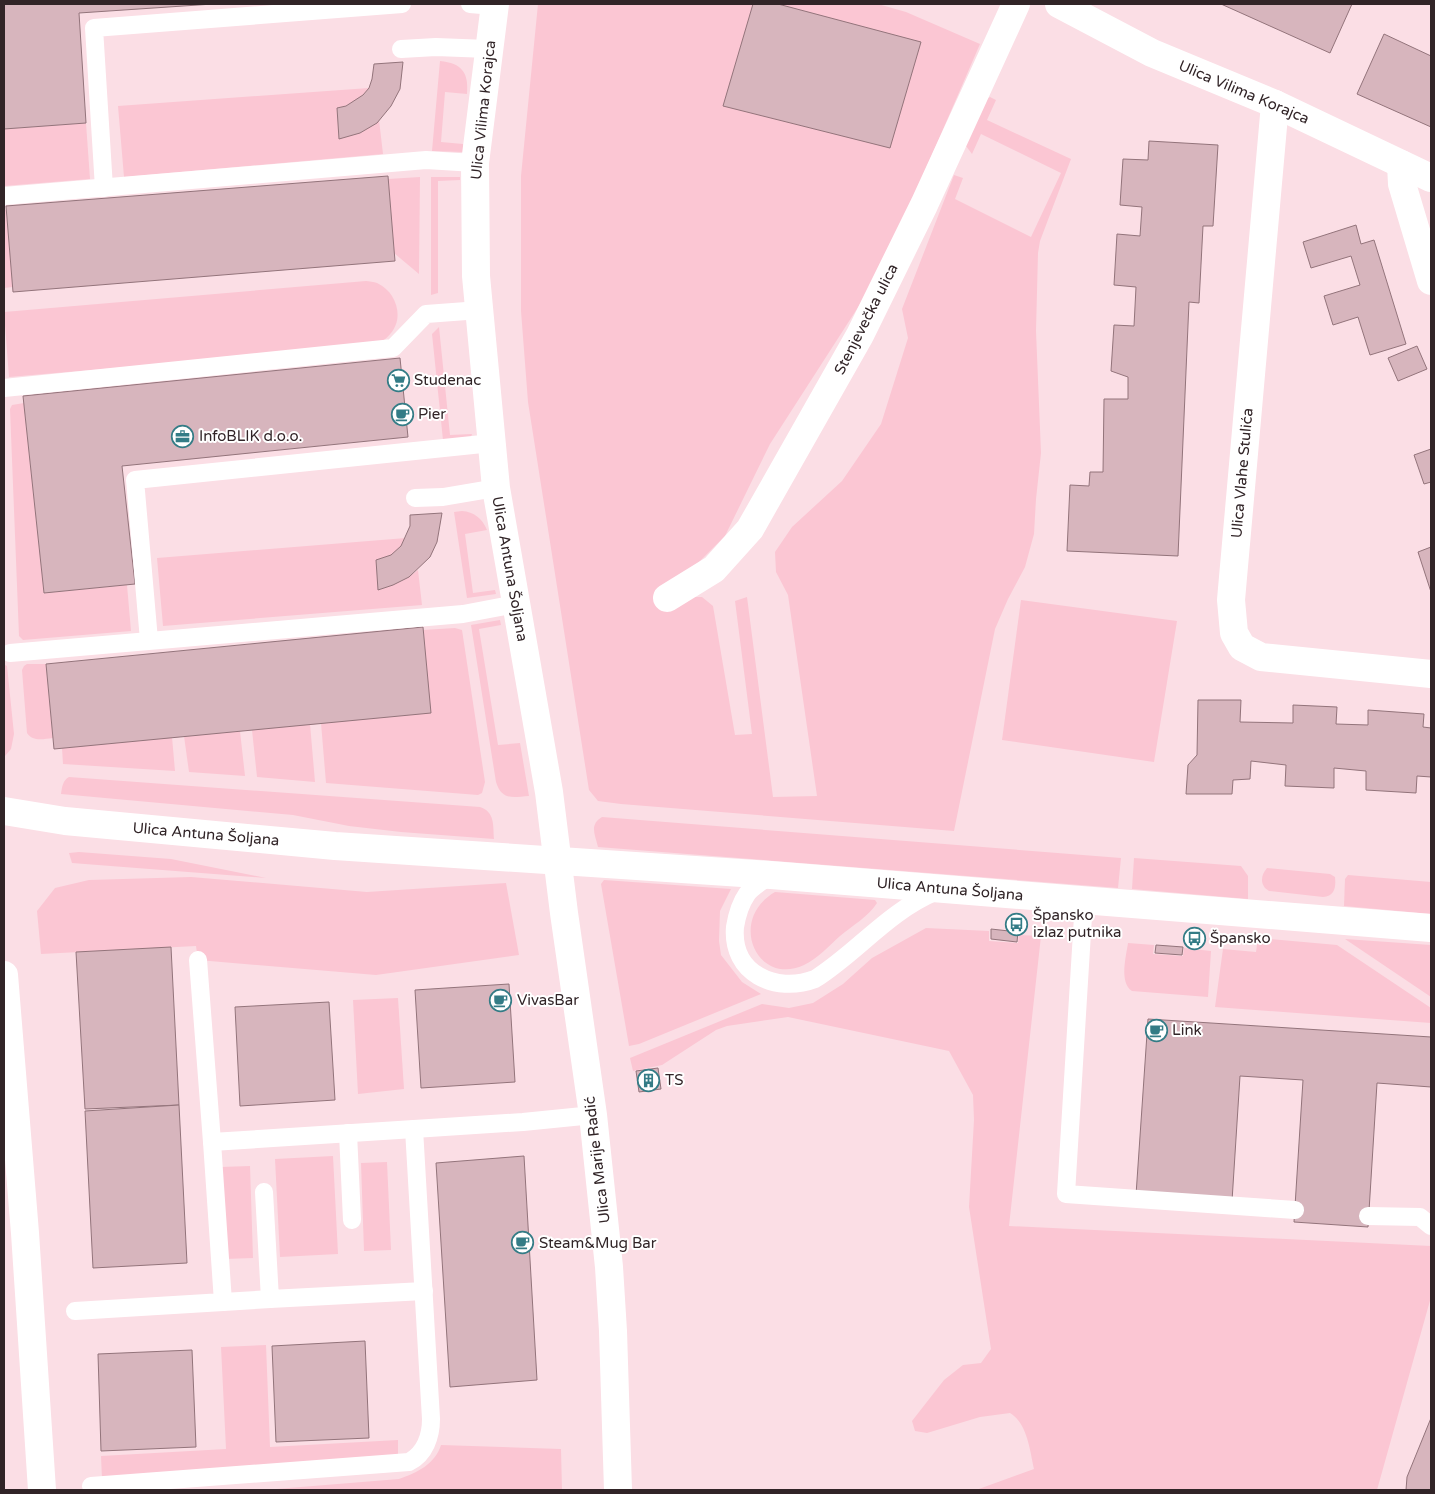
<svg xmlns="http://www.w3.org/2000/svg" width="1435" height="1494" viewBox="0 0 1435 1494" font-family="'Varela Round',sans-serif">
	<rect width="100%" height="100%" fill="#fbdee5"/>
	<g fill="#fbc6d3">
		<polygon points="538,4 878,4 906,12 980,44 882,270 770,444 725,536 696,565 684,597 702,597 713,606 735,735 752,734 735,601 747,597 773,797 817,796 788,595 776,572 775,552 792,527 842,481 881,424 908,338 902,309 954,175 963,178 955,199 1031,237 1061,173 981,134 972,154 966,146 965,140 986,99 990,97 996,100 987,120 1071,159 1040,241 1038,253 1036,331 1041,453 1036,499 1034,534 1025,567 1008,599 995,629 954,831 621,804 598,801 589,790 528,402 521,311 521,176"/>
		<path d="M440 61C462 63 469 73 467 94L445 92 441 142 463 144V152L432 151Z"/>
		<path d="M369 88C360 99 350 106 337 108L339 138 360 133 379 120 383 154 124 177 118 106Z"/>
		<polygon points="86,123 90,179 4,186 4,129"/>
		<polygon points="420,177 419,274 394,253 388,179"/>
		<polygon points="431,177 460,177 460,180 438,181 438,293 431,295"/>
		<polygon points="4,210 6,210 13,287 4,288"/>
		<path d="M366 281C369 281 374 282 377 283 383 286 389 291 392 296 405 318 394 338 372 346L9 377 4 312Z"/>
		<polygon points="439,327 450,435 472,434 471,437 443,440 432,334"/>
		<polygon points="24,403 44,593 127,585 131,631 23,640 19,636 10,409 12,405"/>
		<path d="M462 511C474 512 482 518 487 530L465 534 473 593 495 590 496 594 467 598 454 512Z"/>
		<path d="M406 538 379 590C393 585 406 580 418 570L422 605 163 626 157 558Z"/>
		<polygon points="1021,600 1177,621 1154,762 1002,740"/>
		<path d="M500 620 501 625 479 629 498 745 520 743 529 796C513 797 502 801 496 782L471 625Z"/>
		<polygon points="455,628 462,630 485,782 482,793 478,795 326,783 321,723 423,630"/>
		<path d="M27 664H46L53 738C43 739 33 742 27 733L22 670 24 666Z"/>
		<polygon points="5,665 7,666 14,734 11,749 5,756 4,752"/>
		<polygon points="310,724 315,782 257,777 252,730"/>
		<polygon points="240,731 245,776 189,772 184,736"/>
		<polygon points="172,737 175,771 63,764 62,748"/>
		<path d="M69 777 480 807C495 812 493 825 494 839L401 832 349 826 293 815 61 794C62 787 63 780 69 777Z"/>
		<path d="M602 817 1121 858 1118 888 598 847C595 834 589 825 602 817Z"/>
		<polygon points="79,852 171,859 266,878 72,863 69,853"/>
		<polygon points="1134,858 1241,866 1248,876 1248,899 1132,889"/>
		<path d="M1267 868 1330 874 1335 877C1336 887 1335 896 1323 897L1269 891C1260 886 1260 876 1267 868Z"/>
		<polygon points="1348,875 1431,882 1431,914 1344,906 1345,879"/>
		<polygon points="191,877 367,892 506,883 519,955 376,975 198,960 196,946 41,954 37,911 55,888 89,880"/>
		<polygon points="604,880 731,889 720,911 719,941 721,955 742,982 761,994 639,1044 629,1046 601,884"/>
		<path d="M775 892 875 900 877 903C869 916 852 926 840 936 829 946 818 958 804 965 757 987 727 920 775 892Z"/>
		<path d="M926 928 989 931V941L1018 943 1019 935 1041 936 1009 1226 1431 1246V1297L1377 1490H976L1034 1469C1030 1450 1027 1423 1010 1413L980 1417 927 1433 915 1431 912 1421 944 1380 963 1365 981 1363 991 1349 969 1207 974 1120 973 1095 949 1051 788 1017 727 1026 716 1030 662 1065 633 1071 630 1058 762 1004 789 1008 813 1003 843 984 872 958Z"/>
		<polygon points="1258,938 1337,945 1431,1008 1431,1023 1215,1007 1223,949 1256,952"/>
		<polygon points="1345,939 1431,945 1431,997"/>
		<path d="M1128 943 1154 945 1153 954 1183 956 1184 948 1211 951 1208 997 1132 991C1119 982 1126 957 1128 943Z"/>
		<polygon points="398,998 404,1089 358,1094 353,1000"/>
		<polygon points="333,1156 338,1254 280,1257 275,1159"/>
		<polygon points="387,1162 391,1250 364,1251 361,1163"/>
		<polygon points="250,1166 253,1258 224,1259 220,1167"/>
		<polygon points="266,1345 270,1447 398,1440 398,1467 102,1479 101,1456 226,1449 221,1347"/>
		<path d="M441 1445 561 1449 562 1490H264L399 1479C417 1473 435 1464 441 1445Z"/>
	</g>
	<g fill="#d7b5bd" stroke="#93747b">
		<polygon points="4,4 213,4 79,13 86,123 4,129"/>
		<polygon points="753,4 778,4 921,42 890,148 723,106"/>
		<polygon points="1221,4 1352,4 1330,53"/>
		<polygon points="1384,34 1431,56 1431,127 1357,94"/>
		<polygon points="403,62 400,89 391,106 377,123 360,133 339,139 337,108 346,106 363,95 369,88 372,79 374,64"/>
		<polygon points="1149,141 1218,145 1213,226 1203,226 1199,303 1189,302 1178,556 1067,551 1070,485 1089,486 1090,472 1103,472 1104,399 1128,399 1128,377 1111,371 1114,325 1134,326 1136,287 1114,285 1117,234 1140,236 1142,207 1120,205 1123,159 1148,160"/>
		<polygon points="388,176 395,261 13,292 6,206"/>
		<polygon points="1356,225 1361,244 1374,240 1406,344 1370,355 1358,317 1333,325 1324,296 1360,285 1351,256 1311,268 1303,242"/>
		<polygon points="1417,346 1427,369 1398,381 1388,358"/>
		<polygon points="400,358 408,437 122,466 135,584 44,593 23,396"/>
		<polygon points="1431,449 1431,482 1424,484 1414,455"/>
		<polygon points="442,513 437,542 430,557 409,577 393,585 378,590 376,560 391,555 401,546 410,526 410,515"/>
		<polygon points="1431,547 1431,592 1418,552"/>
		<polygon points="423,627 431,713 54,749 46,664"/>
		<polygon points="1198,700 1241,700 1240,722 1293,723 1293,705 1337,707 1336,724 1368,725 1368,710 1424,714 1423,727 1431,728 1431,777 1417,776 1416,793 1366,790 1366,771 1334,768 1334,788 1285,786 1286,765 1251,761 1250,779 1233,780 1232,794 1186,794 1188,765 1197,755"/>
		<polygon points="991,929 1018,932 1017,942 991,939"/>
		<polygon points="1156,945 1183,947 1182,955 1155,953"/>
		<polygon points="171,947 179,1105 85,1109 76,952"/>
		<polygon points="509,984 515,1082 421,1088 415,990"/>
		<polygon points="329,1002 335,1100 240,1106 235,1007"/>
		<polygon points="1148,1019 1431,1037 1431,1087 1377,1083 1368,1227 1294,1222 1303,1080 1240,1076 1232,1201 1136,1195"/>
		<polygon points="658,1068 661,1089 639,1092 636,1071"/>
		<polygon points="179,1105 187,1263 93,1268 85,1111"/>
		<polygon points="524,1156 537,1380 450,1387 436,1163"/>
		<polygon points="365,1341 369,1438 276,1442 272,1346"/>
		<polygon points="192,1350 196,1447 101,1451 98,1354"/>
		<polygon points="1431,1418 1431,1490 1406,1490 1407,1477"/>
	</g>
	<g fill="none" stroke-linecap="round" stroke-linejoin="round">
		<g stroke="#fff" stroke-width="18">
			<polyline points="470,4 494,6"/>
			<polyline points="401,49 436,47 488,49"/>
			<polyline points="104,188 94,28 402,4"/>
			<polyline points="4,196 426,160 475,163"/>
			<polyline points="4,388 393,348 426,314 480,310"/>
			<polyline points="415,498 443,497 496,488"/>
			<polyline points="149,640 135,480 492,443"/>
			<polyline points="10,653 463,614 516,604"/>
			<path d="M771 875C763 881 753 886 747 894 740 904 737 915 735 927 731 973 775 994 815 979 859 951 887 912 937 891"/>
			<polyline points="1084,900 1066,1194 1295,1210"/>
			<polyline points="198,960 212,1142 414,1129"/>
			<polyline points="348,1133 352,1220"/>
			<polyline points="264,1192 270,1299 424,1291"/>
			<polyline points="1368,1216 1420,1217 1431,1226"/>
			<polyline points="223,1302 270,1299"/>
			<polyline points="75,1311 223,1302 212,1142"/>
			<path d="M91 1486 409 1462C425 1454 431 1436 431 1419L414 1129 523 1122 593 1115"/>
		</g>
		<g stroke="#fff" stroke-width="28">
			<polyline points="495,4 475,163 476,276 496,488 549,792 564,913 593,1115 609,1267 613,1331 618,1490"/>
			<polyline points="1275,104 1231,600 1234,633 1242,647 1261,657 1431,674"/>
			<polyline points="1401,164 1402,184 1431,281"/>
			<polyline points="667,598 714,569 750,529 860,335 924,205 1016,4"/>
		</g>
		<g stroke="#fff" stroke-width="28">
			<polyline points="1059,4 1152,53 1275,104 1431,178"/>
			<polyline points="4,811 65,821 335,846 771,875 1431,928"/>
			<polyline points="4,975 25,1233 42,1490"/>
		</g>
	</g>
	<defs>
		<symbol id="supermarket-ring" viewBox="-11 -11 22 22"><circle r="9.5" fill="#fff" stroke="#347c86" stroke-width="1.5"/><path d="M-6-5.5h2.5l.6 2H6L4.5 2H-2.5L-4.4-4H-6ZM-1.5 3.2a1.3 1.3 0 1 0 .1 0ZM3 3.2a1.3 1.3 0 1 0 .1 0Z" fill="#347c86"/></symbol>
		<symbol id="cafe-ring" viewBox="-11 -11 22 22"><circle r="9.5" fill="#fff" stroke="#347c86" stroke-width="1.5"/><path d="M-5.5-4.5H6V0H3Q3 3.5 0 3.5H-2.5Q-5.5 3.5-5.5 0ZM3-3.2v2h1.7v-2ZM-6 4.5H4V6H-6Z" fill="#347c86"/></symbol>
		<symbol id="office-ring" viewBox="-11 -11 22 22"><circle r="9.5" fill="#fff" stroke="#347c86" stroke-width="1.5"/><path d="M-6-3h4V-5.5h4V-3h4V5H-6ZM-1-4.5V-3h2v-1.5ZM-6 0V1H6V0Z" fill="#347c86"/></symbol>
		<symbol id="bus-ring" viewBox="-11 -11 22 22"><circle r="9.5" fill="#fff" stroke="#347c86" stroke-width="1.5"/><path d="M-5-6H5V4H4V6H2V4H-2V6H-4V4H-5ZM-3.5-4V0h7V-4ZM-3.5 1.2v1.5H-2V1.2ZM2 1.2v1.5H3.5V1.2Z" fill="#347c86"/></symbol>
		<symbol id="building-ring" viewBox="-11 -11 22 22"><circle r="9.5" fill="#fff" stroke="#347c86" stroke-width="1.5"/><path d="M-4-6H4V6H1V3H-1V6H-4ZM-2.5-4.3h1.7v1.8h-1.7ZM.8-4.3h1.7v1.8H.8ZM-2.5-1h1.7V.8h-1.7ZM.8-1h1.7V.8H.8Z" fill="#347c86"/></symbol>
	</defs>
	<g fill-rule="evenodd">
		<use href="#supermarket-ring" x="386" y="368" width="25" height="25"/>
		<use href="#cafe-ring" x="390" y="402" width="25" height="25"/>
		<use href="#office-ring" x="170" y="424" width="25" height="25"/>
		<use href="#bus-ring" x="1004" y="912" width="25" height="25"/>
		<use href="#bus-ring" x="1182" y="926" width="25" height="25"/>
		<use href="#cafe-ring" x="488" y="988" width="25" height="25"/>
		<use href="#cafe-ring" x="1144" y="1018" width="25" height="25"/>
		<use href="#building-ring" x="636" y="1068" width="25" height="25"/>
		<use href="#cafe-ring" x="510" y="1230" width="25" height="25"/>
	</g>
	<g text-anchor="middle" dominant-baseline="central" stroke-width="4" stroke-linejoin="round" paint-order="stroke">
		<g font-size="15" fill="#312427" stroke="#fff">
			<text transform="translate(1244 92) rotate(23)">Ulica Vilima Korajca</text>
			<text transform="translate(483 110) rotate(-84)">Ulica Vilima Korajca</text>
			<text transform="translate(866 319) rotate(-63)">Stenjevečka ulica</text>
			<text transform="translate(1242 473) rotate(-85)">Ulica Vlahe Stulića</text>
			<text transform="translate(510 569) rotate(80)">Ulica Antuna Šoljana</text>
			<text transform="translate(206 834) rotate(5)">Ulica Antuna Šoljana</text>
			<text transform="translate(950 889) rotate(5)">Ulica Antuna Šoljana</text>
			<text transform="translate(597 1160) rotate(-97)">Ulica Marije Radić</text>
		</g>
		<g font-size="15" fill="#312427" stroke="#fff" text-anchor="start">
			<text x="414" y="380">Studenac</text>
			<text x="418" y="414">Pier</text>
			<text x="199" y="436">InfoBLIK d.o.o.</text>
			<text x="1033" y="915">Špansko<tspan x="1033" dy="17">izlaz putnika</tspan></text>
			<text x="1210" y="938">Špansko</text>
			<text x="517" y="1000">VivasBar</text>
			<text x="1172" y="1030">Link</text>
			<text x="665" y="1080">TS</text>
			<text x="539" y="1243">Steam&amp;Mug Bar</text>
		</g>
	</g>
	<rect width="1435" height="1494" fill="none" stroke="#312427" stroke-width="10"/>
</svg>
